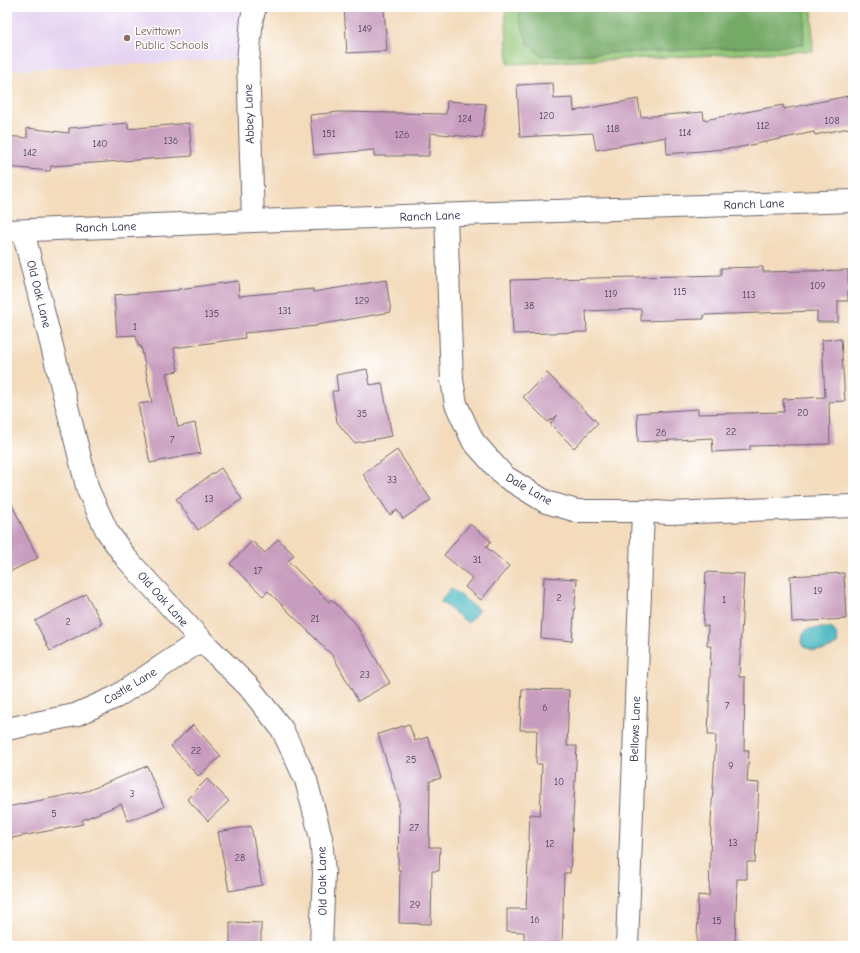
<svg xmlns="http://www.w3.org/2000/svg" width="860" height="953" viewBox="0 0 860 953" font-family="'Comic Neue',sans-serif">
	<rect width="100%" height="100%" fill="#fff"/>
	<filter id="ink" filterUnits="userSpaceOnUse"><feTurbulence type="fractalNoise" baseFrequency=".025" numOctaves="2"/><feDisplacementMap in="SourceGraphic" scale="8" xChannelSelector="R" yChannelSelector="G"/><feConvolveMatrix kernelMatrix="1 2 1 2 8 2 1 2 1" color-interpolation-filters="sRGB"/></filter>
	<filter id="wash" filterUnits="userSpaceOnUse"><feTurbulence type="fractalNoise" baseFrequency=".012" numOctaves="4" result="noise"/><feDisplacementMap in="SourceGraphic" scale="16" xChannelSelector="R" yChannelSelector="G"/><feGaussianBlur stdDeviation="0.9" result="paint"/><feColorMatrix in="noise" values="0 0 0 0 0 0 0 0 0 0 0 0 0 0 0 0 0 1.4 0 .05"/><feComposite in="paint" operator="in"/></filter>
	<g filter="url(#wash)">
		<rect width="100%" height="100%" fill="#f3dbbc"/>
		<polygon fill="#e5d3f1" points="7,7 253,7 245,59 7,70"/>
		<polygon fill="#92c575" stroke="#5a7458" points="505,7 812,7 813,51 508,64"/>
		<polygon fill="#75aa66" stroke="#4c6650" points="520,7 803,7 805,12 803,45 542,56 528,44 519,18"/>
		<g fill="#49b8c1" stroke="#366d7e">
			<polygon points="451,588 479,610 468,623 440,601"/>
			<path d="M824 628 833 629C837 634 839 637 837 644 826 652 810 654 801 642L802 634 808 629Z"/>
		</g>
		<g id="blocks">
			<g fill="#c89cbe">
				<polygon points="344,7 384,7 387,51 347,53"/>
				<polygon points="553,83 554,99 573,98 574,111 638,99 641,117 703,112 704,120 783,105 784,109 853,95 853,127 815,135 814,132 736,148 667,154 666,137 596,150 593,133 520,137 517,85"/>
				<polygon points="447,101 486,104 482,138 430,133 429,156 374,156 374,150 314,155 310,115 340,112 446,114"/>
				<polygon points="128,123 128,129 189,123 192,156 51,166 50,171 7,167 7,136 27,138 27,128 69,133 69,128"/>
				<polygon points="763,267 763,272 848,270 848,301 838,301 838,322 817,322 817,311 704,315 704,319 641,321 641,309 586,311 587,332 513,334 511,280 721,275 721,268"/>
				<polygon points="386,280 391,312 317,325 317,326 244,333 245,338 174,348 178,371 166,373 178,427 195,423 201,453 150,463 138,404 152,402 141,346 138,346 136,335 117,336 114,295 179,290 179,289 238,281 239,296 313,289 313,292"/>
				<polygon points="841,339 845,401 829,402 830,444 750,446 750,450 713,452 712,438 638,442 637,413 698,409 698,414 784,412 783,399 825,397 822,340"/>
				<polygon points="367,369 370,385 382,383 392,436 354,443 337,422 332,391 338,391 336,375"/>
				<polygon points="547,373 598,423 574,448 550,424 558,415 548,422 523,397"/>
				<polygon points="397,450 431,500 403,519 397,510 390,515 363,474"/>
				<polygon points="221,468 242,499 198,530 176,499"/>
				<polygon points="7,495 38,558 7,573"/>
				<polygon points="470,524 491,541 486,547 509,566 481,600 465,587 472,578 444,555"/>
				<polygon points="278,539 294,555 288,561 329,602 331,599 355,623 390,683 358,701 333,656 268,591 263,596 230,564 252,541 265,553"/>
				<polygon points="706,572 744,574 739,677 745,677 744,750 749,750 747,782 759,783 755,862 747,862 747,879 737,879 735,946 697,946 698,895 709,896 711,822 716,735 708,735 711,646 707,646 708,626 703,626"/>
				<polygon points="844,573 846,619 792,622 790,576"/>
				<polygon points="544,577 577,579 572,641 541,638"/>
				<polygon points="86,594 102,623 50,651 35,621"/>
				<polygon points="522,689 569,690 567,746 577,746 570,873 564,873 562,946 524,946 524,932 507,931 507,909 526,909 530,814 540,815 542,764 536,764 537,730 520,730"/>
				<polygon points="409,724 415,741 428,737 441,778 430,781 429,847 440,847 439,871 432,871 431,924 399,923 400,870 398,870 399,801 378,734"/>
				<polygon points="193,725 221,756 198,776 171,746"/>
				<polygon points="147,766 164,807 128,821 121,804 82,820 83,824 7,839 7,807 87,791"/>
				<polygon points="207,779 229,801 208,821 187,799"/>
				<polygon points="251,826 262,885 229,891 218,832"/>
				<polygon points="230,922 261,923 261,946 230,946"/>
			</g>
		</g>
	</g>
	<g filter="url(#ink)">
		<use href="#blocks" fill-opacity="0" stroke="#6b6368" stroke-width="1"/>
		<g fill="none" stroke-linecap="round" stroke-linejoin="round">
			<defs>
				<g id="street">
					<polyline points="446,215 452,380 456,404 473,441 504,476 546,502 577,511 643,511 669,513 853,506"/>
					<polyline points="253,221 248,61 252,18 255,7"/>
					<polyline points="7,231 253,221 853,201"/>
					<polyline points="23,231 88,490 107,531 126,558 201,640 249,687 282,729 306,780 321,838 324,872 321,946"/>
					<polyline points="7,729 75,715 116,697 201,640"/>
					<polyline points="627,946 643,511"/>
				</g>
			</defs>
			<use href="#street" stroke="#6b6368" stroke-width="24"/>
			<use href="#street" stroke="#fff" stroke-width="22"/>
		</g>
	</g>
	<circle fill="#8d6e63" stroke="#fff" stroke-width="1.5" cx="127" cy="38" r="4"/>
	<g text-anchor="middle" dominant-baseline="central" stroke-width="3" stroke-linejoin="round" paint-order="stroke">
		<g font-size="10" fill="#4c405c">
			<text x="365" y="29">149</text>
			<text x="547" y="116">120</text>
			<text x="465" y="119">124</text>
			<text x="832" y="121">108</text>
			<text x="763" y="126">112</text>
			<text x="613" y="129">118</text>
			<text x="685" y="133">114</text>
			<text x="329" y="134">151</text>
			<text x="402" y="135">126</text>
			<text x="171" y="141">136</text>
			<text x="100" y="144">140</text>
			<text x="30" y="153">142</text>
			<text x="818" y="286">109</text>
			<text x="680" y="292">115</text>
			<text x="611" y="294">119</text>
			<text x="749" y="295">113</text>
			<text x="362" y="301">129</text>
			<text x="529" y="306">38</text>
			<text x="285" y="311">131</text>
			<text x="212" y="314">135</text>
			<text x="135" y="327">1</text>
			<text x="803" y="413">20</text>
			<text x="362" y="414">35</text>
			<text x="731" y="432">22</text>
			<text x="661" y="433">26</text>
			<text x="172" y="440">7</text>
			<text x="392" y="480">33</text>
			<text x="209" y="499">13</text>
			<text x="477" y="560">31</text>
			<text x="258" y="571">17</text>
			<text x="818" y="591">19</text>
			<text x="559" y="598">2</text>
			<text x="724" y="600">1</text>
			<text x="315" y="619">21</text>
			<text x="68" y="622">2</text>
			<text x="365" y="675">23</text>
			<text x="727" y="706">7</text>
			<text x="545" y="708">6</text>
			<text x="196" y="751">22</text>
			<text x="411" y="760">25</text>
			<text x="731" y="766">9</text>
			<text x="559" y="782">10</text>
			<text x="132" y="794">3</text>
			<text x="54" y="814">5</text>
			<text x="414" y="828">27</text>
			<text x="733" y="843">13</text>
			<text x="550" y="844">12</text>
			<text x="240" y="858">28</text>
			<text x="415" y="905">29</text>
			<text x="535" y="920">16</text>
			<text x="717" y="921">15</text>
		</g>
		<g font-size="12" fill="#785e54" stroke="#fff" text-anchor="start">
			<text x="135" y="31">Levittown<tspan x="135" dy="14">Public Schools</tspan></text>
		</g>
		<g font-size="12" fill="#22223b" stroke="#fff">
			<text transform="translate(249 114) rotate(-92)">Abbey Lane</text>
			<text transform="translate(754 204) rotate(-2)">Ranch Lane</text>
			<text transform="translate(430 216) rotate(-2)">Ranch Lane</text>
			<text transform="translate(106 227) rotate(-2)">Ranch Lane</text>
			<text transform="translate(39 294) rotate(76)">Old Oak Lane</text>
			<text transform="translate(529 489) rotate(30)">Dale Lane</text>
			<text transform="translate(163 599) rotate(48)">Old Oak Lane</text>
			<text transform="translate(130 686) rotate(-31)">Castle Lane</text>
			<text transform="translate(635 729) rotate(-88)">Bellows Lane</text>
			<text transform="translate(322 881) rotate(-91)">Old Oak Lane</text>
		</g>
	</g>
	<rect width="860" height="953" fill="none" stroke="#fff" stroke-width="24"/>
</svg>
